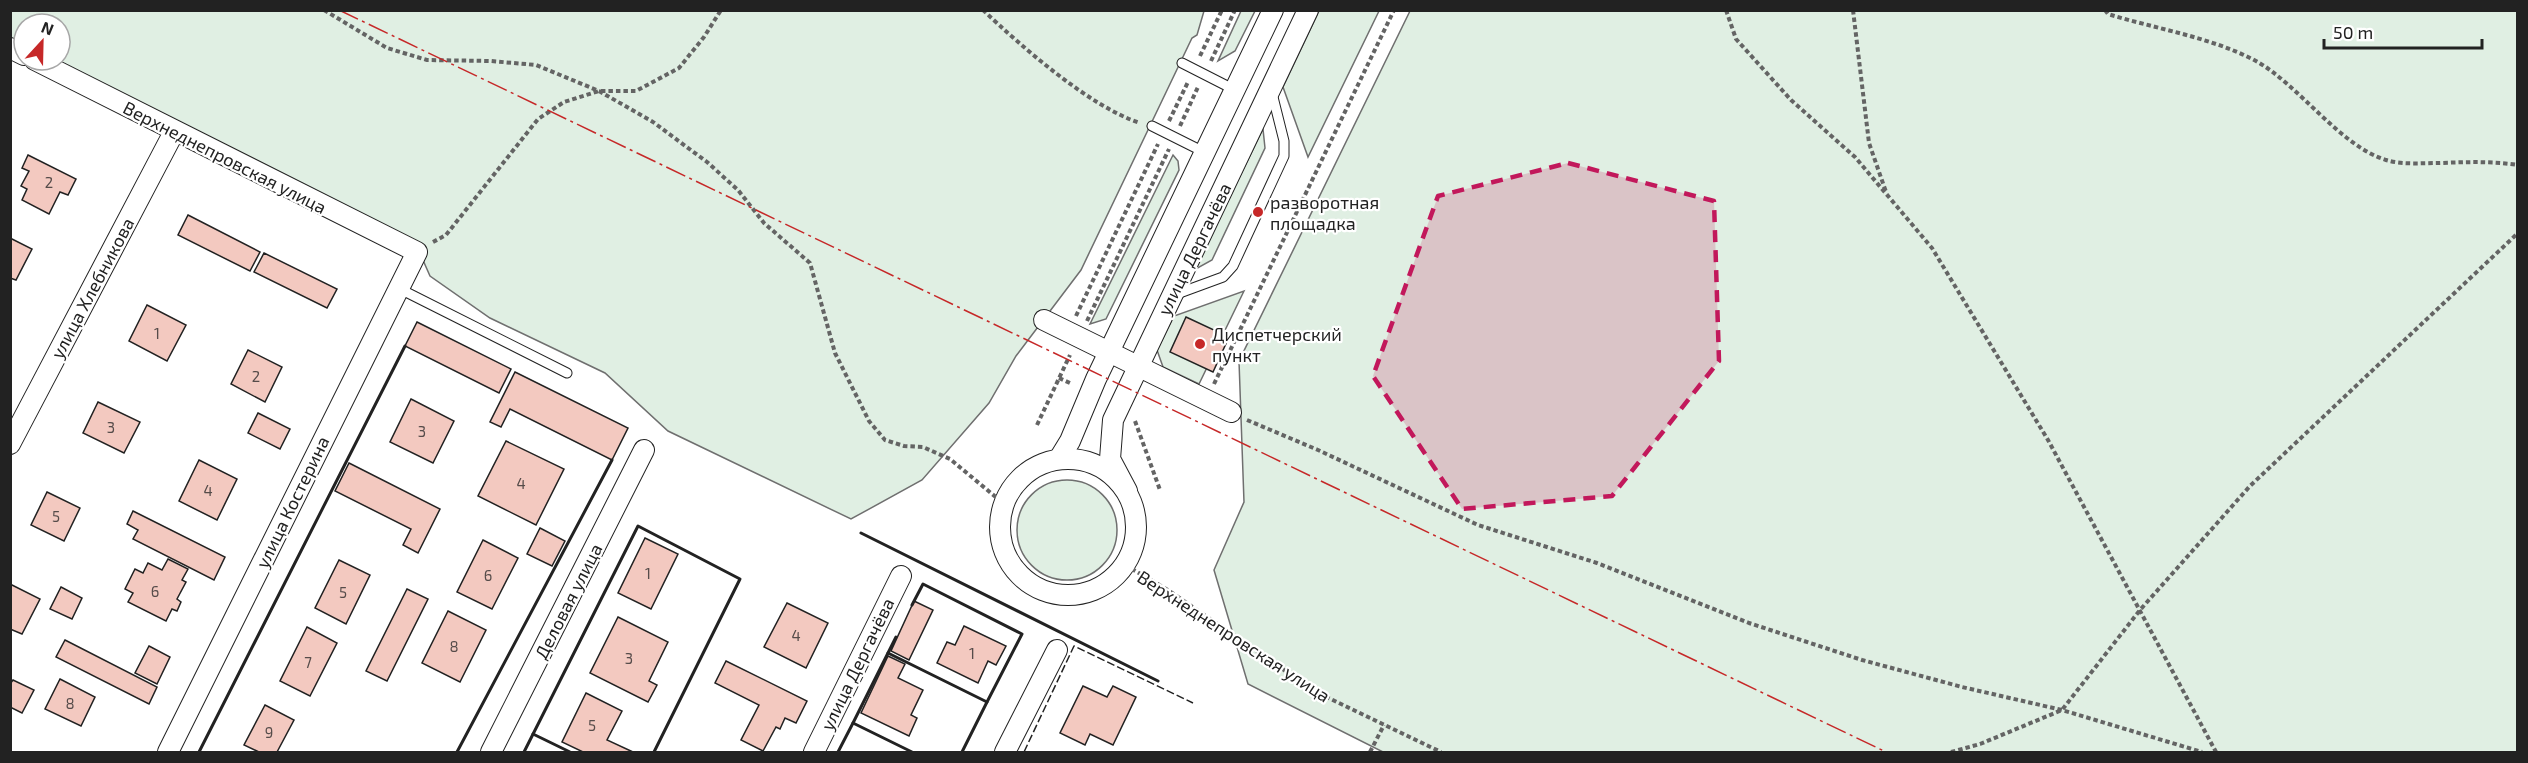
<svg xmlns="http://www.w3.org/2000/svg" width="2528" height="763" viewBox="0 0 2528 763" font-family="'Exo 2',sans-serif">
	<rect width="100%" height="100%" fill="#fff"/>
	<g fill="#e0efe3" stroke="#6f6f6f" stroke-width="1.5">
		<polygon points="10,11 1204,11 1197,35 1192,38 1081,270 1016,356 989,403 922,480 851,519 668,431 605,373 490,318 430,276 415,242 49,60 60,60 60,24 24,24 24,48 11,41"/>
		<polygon points="1241,11 1255,11 1235,51 1218,61"/>
		<polygon points="1319,11 1379,11 1308,157 1283,87"/>
		<polygon points="1410,11 2517,11 2517,752 1383,752 1248,684 1214,570 1244,502 1239,361"/>
		<polygon points="1263,129 1265,148 1212,260 1194,270"/>
		<polygon points="1173,155 1178,161 1179,170 1106,319 1090,324"/>
		<polygon points="1244,291 1199,384 1163,367 1157,350 1174,316"/>
		<circle cx="1067" cy="530" r="50"/>
	</g>
	<g fill="#f3c9c0" stroke="#222" stroke-width="1.5">
		<polygon points="28,155 76,179 68,195 60,192 49,214 22,200 27,189 21,186 29,171 22,168"/>
		<polygon points="188,215 260,252 250,271 178,235"/>
		<polygon points="10,238 32,249 16,280 10,278"/>
		<polygon points="264,253 337,289 327,308 254,272"/>
		<polygon points="147,305 186,325 167,361 129,341"/>
		<polygon points="1186,317 1229,337 1213,372 1170,352"/>
		<polygon points="417,322 511,369 499,393 405,346"/>
		<polygon points="248,350 282,367 265,402 231,384"/>
		<polygon points="515,372 628,428 612,460 510,409 501,427 490,422"/>
		<polygon points="411,399 454,421 433,463 390,442"/>
		<polygon points="98,402 140,422 124,453 83,433"/>
		<polygon points="258,413 290,429 280,449 248,433"/>
		<polygon points="506,441 564,469 536,525 478,496"/>
		<polygon points="199,460 237,479 217,520 179,501"/>
		<polygon points="349,463 440,509 418,553 403,545 411,529 335,491"/>
		<polygon points="47,492 80,508 64,541 31,525"/>
		<polygon points="133,511 225,557 214,580 133,539 138,530 127,524"/>
		<polygon points="540,528 565,541 552,566 527,554"/>
		<polygon points="645,538 678,554 651,609 618,593"/>
		<polygon points="483,540 518,558 492,609 457,592"/>
		<polygon points="168,559 188,569 182,580 186,582 177,599 181,602 177,611 172,609 166,621 128,602 133,593 125,589 135,569 143,573 148,563 162,570"/>
		<polygon points="339,560 370,575 346,624 315,608"/>
		<polygon points="10,584 40,599 22,634 10,629"/>
		<polygon points="61,587 82,598 72,619 50,609"/>
		<polygon points="407,589 428,599 387,681 366,671"/>
		<polygon points="914,601 933,610 909,660 891,651"/>
		<polygon points="787,603 828,623 806,668 764,647"/>
		<polygon points="448,611 486,630 460,682 422,663"/>
		<polygon points="618,617 668,642 649,681 657,685 648,702 590,673"/>
		<polygon points="964,626 1006,646 996,665 988,661 978,683 937,663 947,642 955,645"/>
		<polygon points="307,627 337,643 310,696 280,681"/>
		<polygon points="65,640 157,687 149,704 56,657"/>
		<polygon points="149,646 170,657 157,684 135,673"/>
		<polygon points="888,656 905,664 898,678 923,690 911,715 917,718 909,736 861,713"/>
		<polygon points="726,661 807,701 796,723 785,718 780,729 776,727 763,751 741,740 759,705 715,683"/>
		<polygon points="60,679 95,697 81,726 45,709"/>
		<polygon points="13,680 34,690 22,713 10,707 10,684"/>
		<polygon points="1083,686 1107,697 1113,686 1136,697 1113,745 1090,734 1085,745 1060,733"/>
		<polygon points="586,693 622,711 607,740 633,752 583,752 562,742"/>
		<polygon points="265,705 294,720 277,752 259,752 244,745"/>
	</g>
	<g fill="none" stroke-linecap="round" stroke-linejoin="round">
		<defs>
			<g id="service">
				<polyline points="1182,63 1235,90"/>
				<polyline points="1152,126 1204,152"/>
				<polyline points="398,288 567,373"/>
				<polyline points="1174,295 1223,277 1233,266 1284,156 1284,141 1272,93"/>
			</g>
			<g id="minor">
				<polyline points="10,48 24,55"/>
				<polyline points="35,60 417,252 168,752"/>
				<polyline points="1044,320 1231,412"/>
				<polyline points="10,444 174,132"/>
				<circle cx="1068" cy="527" r="68"/>
				<polyline points="1059,459 1070,441 1096,379 1273,10"/>
				<polyline points="1127,491 1110,459 1113,420 1308,10"/>
				<polyline points="491,752 644,450"/>
				<polyline points="814,752 901,576"/>
				<polyline points="1005,752 1057,650"/>
			</g>
		</defs>
		<use href="#service" stroke="#222" stroke-width="11"/>
		<use href="#minor" stroke="#222" stroke-width="22"/>
		<g stroke="#646464" stroke-width="4" stroke-dasharray="4.5 3" stroke-linecap="butt">
			<polyline points="324,10 387,48 427,60 491,61 536,65 599,91 653,122 707,162 738,190 764,223 810,263 835,353 869,421 885,440 904,446 923,447 950,459 1003,503"/>
			<path d="M983 10C1021 46 1090 107 1140 123"/>
			<polyline points="1726,10 1736,39 1791,100 1855,157 1932,248 2048,440 2216,752"/>
			<polyline points="1853,10 1869,143 1886,192"/>
			<path d="M2105 10 2108 14C2156 29 2211 37 2256 61 2299 85 2340 146 2386 160 2402 165 2423 163 2440 163 2467 162 2491 161 2518 165"/>
			<polyline points="1200,56 1222,10"/>
			<polyline points="1211,61 1235,10"/>
			<polyline points="1169,121 1188,82"/>
			<polyline points="1180,126 1198,87"/>
			<polyline points="433,242 446,235 538,119 564,102 599,91 636,91 679,68 704,37 721,10"/>
			<polyline points="1076,316 1158,144"/>
			<polyline points="1087,321 1169,149"/>
			<polyline points="1059,378 1072,384"/>
			<polyline points="1214,384 1394,10"/>
			<polyline points="1247,420 1318,450 1478,525 1597,563 1749,623 1862,660 1962,687 2062,710 2202,752"/>
			<polyline points="1135,421 1160,490"/>
			<polyline points="1037,425 1070,355"/>
			<polyline points="1125,565 1168,590 1316,692 1441,752"/>
			<polyline points="1370,752 1384,725"/>
			<polyline points="1951,752 1980,744 2062,710 2140,610 2250,486 2518,233"/>
		</g>
		<use href="#service" stroke="#fff" stroke-width="9"/>
		<use href="#minor" stroke="#fff" stroke-width="20"/>
		<polyline stroke="#222" stroke-width="1.5" stroke-dasharray="8 3" stroke-linecap="butt" points="1024,752 1074,646 1193,703"/>
		<g stroke="#222" stroke-width="3">
			<polyline points="861,533 1158,681"/>
			<polyline points="912,605 923,584 1022,634 987,702"/>
			<polyline points="888,653 896,637"/>
			<polyline points="853,723 888,653 987,702 962,752"/>
			<polyline points="533,734 570,752"/>
			<polyline points="199,752 405,346"/>
			<polyline points="457,752 612,460"/>
			<polyline points="524,752 638,526 740,579 654,752"/>
			<polyline points="838,752 853,723 912,752"/>
		</g>
		<polyline stroke="#c62828" stroke-width="1.5" stroke-dasharray="21 4.5 3 4.5" stroke-linecap="butt" points="339,10 1886,752"/>
	</g>
	<path fill="#c2185b" fill-opacity="0.2" stroke="#c2185b" stroke-width="4.5" stroke-dasharray="12 8" stroke-linejoin="round" d="M1568 163 1714 201 1719 361 1612 496 1462 509 1373 376 1438 196Z"/>
	<g fill="#c62828" stroke="#fff" stroke-width="2">
		<circle cx="1258" cy="212" r="6"/>
		<circle cx="1200" cy="344" r="6"/>
	</g>
	<g text-anchor="middle" dominant-baseline="central" stroke-width="4.5" stroke-linejoin="round" paint-order="stroke">
		<g font-size="15" fill="#564c4a">
			<text x="49" y="182">2</text>
			<text x="157" y="333">1</text>
			<text x="256" y="376">2</text>
			<text x="111" y="427">3</text>
			<text x="422" y="431">3</text>
			<text x="521" y="483">4</text>
			<text x="208" y="490">4</text>
			<text x="56" y="516">5</text>
			<text x="648" y="573">1</text>
			<text x="488" y="575">6</text>
			<text x="155" y="591">6</text>
			<text x="343" y="592">5</text>
			<text x="796" y="635">4</text>
			<text x="454" y="646">8</text>
			<text x="972" y="653">1</text>
			<text x="629" y="658">3</text>
			<text x="308" y="662">7</text>
			<text x="70" y="703">8</text>
			<text x="592" y="725">5</text>
			<text x="269" y="732">9</text>
		</g>
		<g font-size="18" fill="#222" stroke="#fff">
			<text transform="translate(225 157) rotate(27)">Верхнеднепровская улица</text>
			<text transform="translate(1194 249) rotate(-64)">улица Дергачёва</text>
			<text transform="translate(92 288) rotate(-62)">улица Хлебникова</text>
			<text transform="translate(292 502) rotate(-64)">улица Костерина</text>
			<text transform="translate(568 601) rotate(-63)">Деловая улица</text>
			<text transform="translate(1234 636) rotate(33)">Верхнеднепровская улица</text>
			<text transform="translate(857 664) rotate(-64)">улица Дергачёва</text>
		</g>
		<g font-size="18" fill="#222" stroke="#fff" text-anchor="start">
			<text x="1270" y="202">разворотная<tspan x="1270" dy="21">площадка</tspan></text>
			<text x="1212" y="334">Диспетчерский<tspan x="1212" dy="21">пункт</tspan></text>
		</g>
	</g>
	<rect width="2528" height="763" fill="none" stroke="#222222" stroke-width="24"/>
	<g transform="translate(42 42) rotate(22)"><circle r="28" fill="#ffffff" stroke="#a7a7a7" stroke-width="1.5"/>
	<path d="M0-4.5L10 22L0 15L-10 22Z" fill="#c62828"/>
	<text y="-9" font-size="16" font-weight="bold" text-anchor="middle" fill="#222222">N</text>
	</g>
	<path d="M2324 39v9h158v-9" fill="none" stroke="#222222" stroke-width="3"/>
	<text x="2333" y="39" font-size="18" fill="#222222" stroke="#ffffff" stroke-width="4.5" paint-order="stroke">50 m</text>
</svg>
